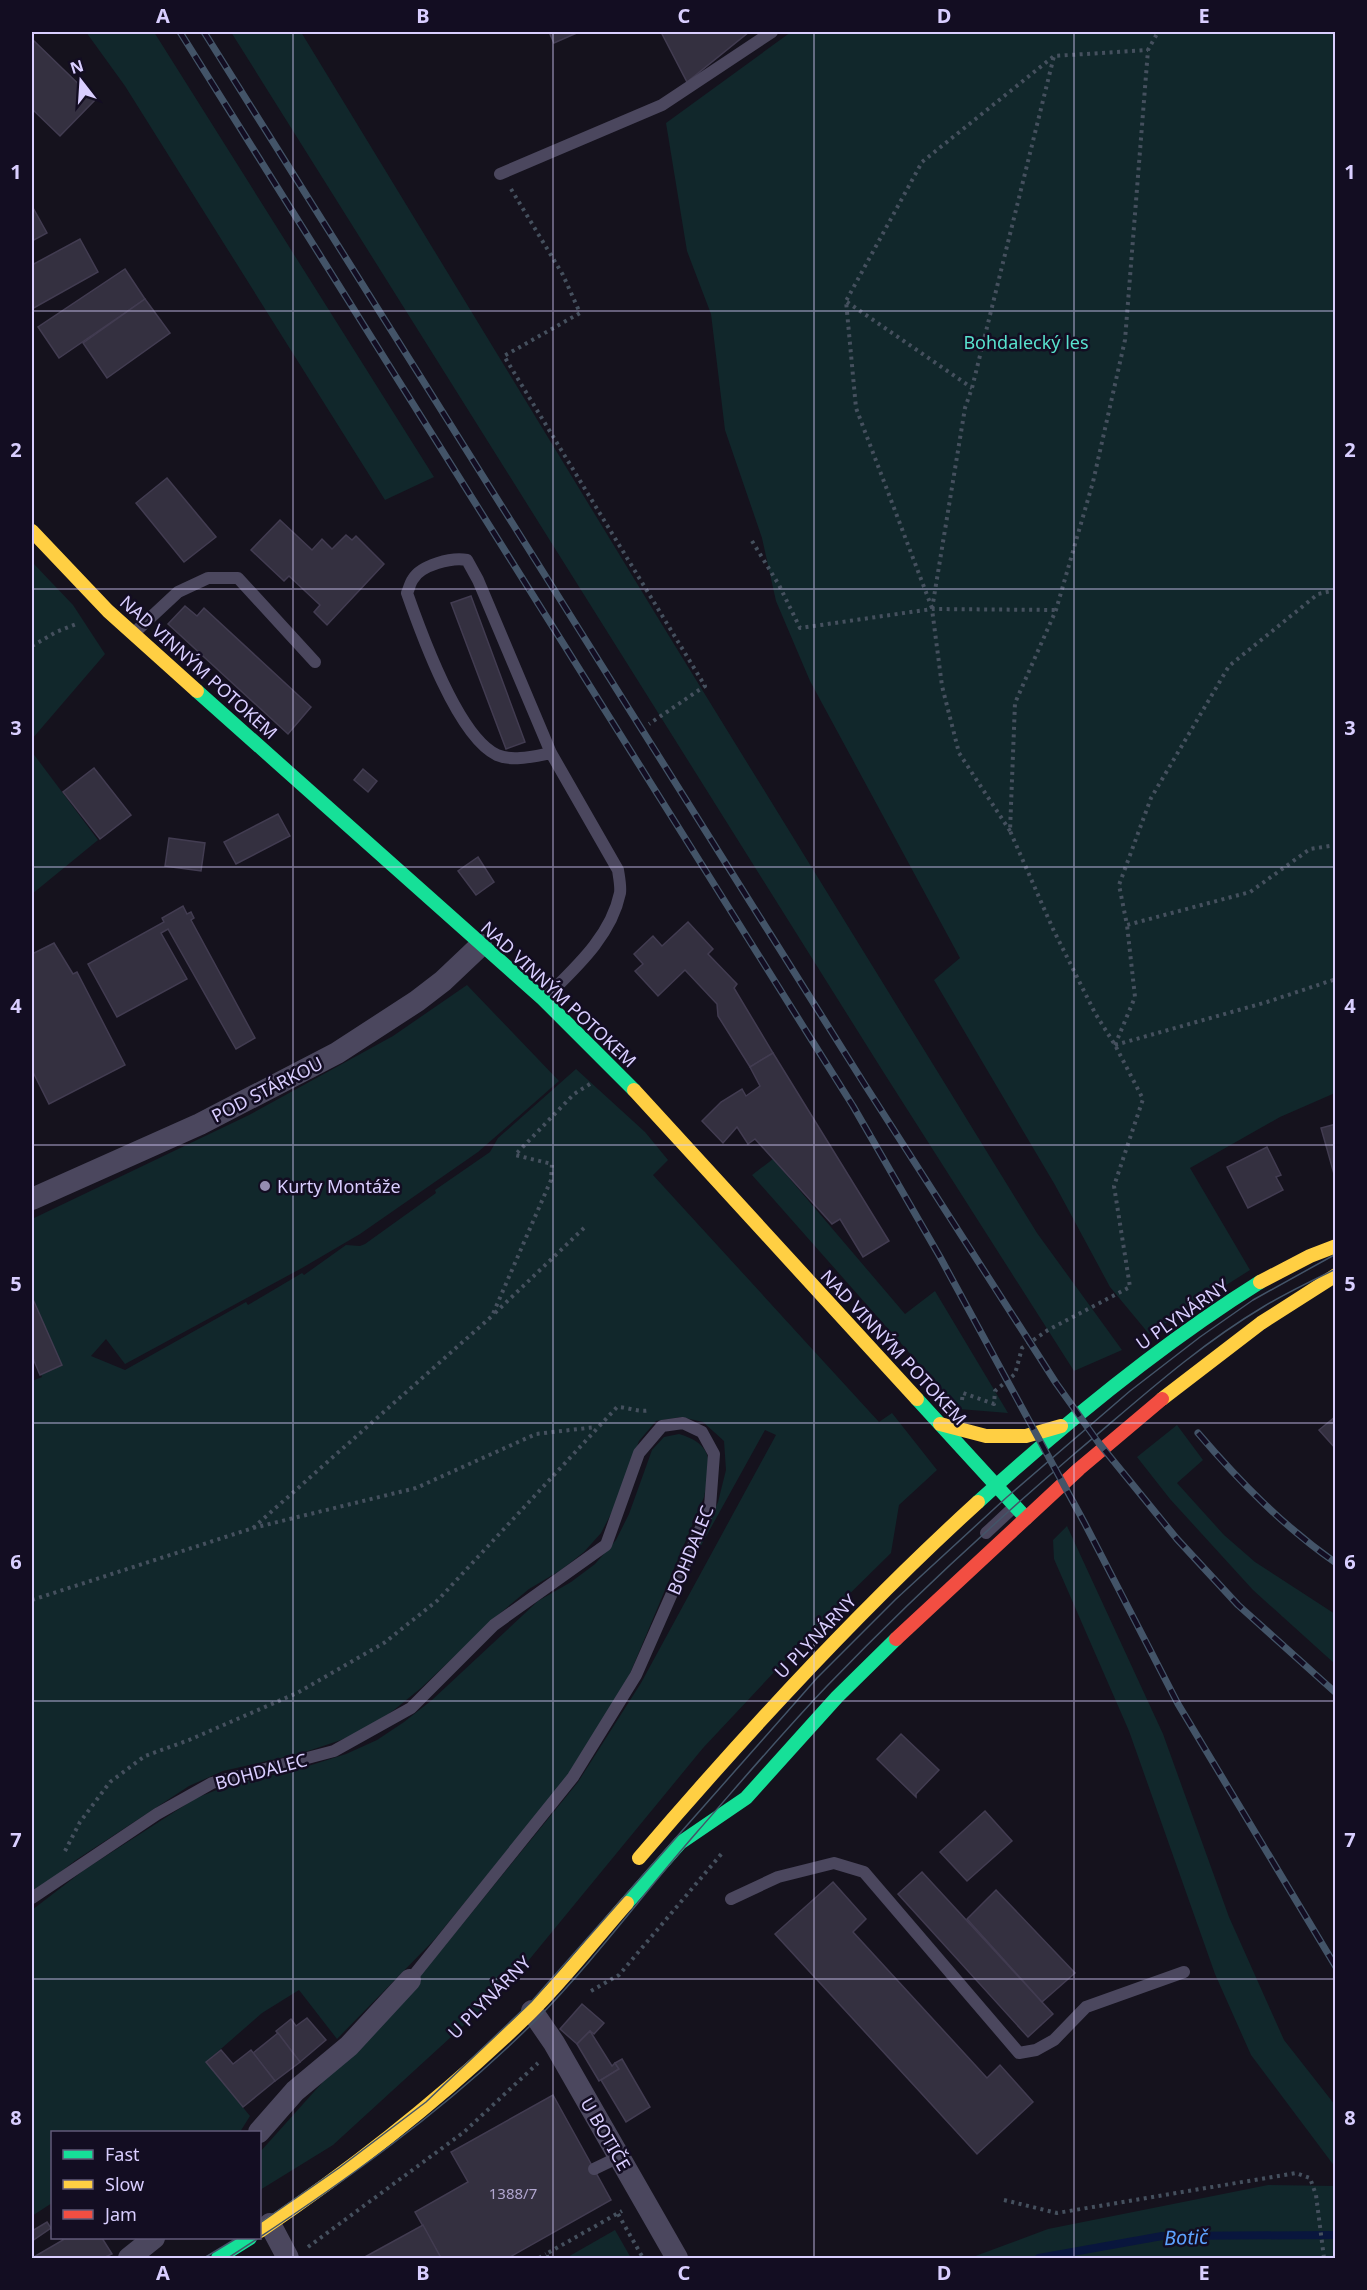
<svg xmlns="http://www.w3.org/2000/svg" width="1367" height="2290" viewBox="0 0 1367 2290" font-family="'Noto Sans',sans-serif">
	<rect width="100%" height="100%" fill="#15121d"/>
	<g fill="#11272b">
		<polygon points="86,32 154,32 434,477 385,500 125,86"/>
		<polygon points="231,32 301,32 669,636 1037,1233 1122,1350 1074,1371 884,1073"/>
		<polygon points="791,32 1335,32 1335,1093 1280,1117 1190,1168 1250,1270 1149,1334 1110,1287 1055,1185 934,980 960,958 810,681 776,601 762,538 725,430 711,314 687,251 666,123"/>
		<polygon points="32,562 73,605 105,654 32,739"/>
		<polygon points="32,752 98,840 32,894"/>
		<polygon points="467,985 559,1081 478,1152 360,1234 302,1268 125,1364 106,1339 91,1356 125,1370 246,1302 248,1305 302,1273 304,1275 346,1245 360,1246 365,1244 436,1193 435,1190 490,1152 498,1138 576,1069 645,1132 668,1160 653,1175 879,1422 892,1413 937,1470 899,1505 891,1553 823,1620 703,1748 510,1983 333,2145 260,2190 260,2152 443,1948 578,1782 641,1683 776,1435 765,1430 693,1560 718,1502 726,1470 724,1441 703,1422 681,1417 656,1421 639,1441 615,1506 601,1533 584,1552 561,1570 529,1589 498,1615 421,1688 394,1710 369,1727 341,1740 302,1753 223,1771 189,1786 76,1860 32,1894 32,1381 42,1377 32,1356 32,1219 249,1115 393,1036"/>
		<polygon points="773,1159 905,1314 935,1291 1008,1413 959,1409 752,1175"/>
		<polygon points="1177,1425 1203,1460 1177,1483 1224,1535 1255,1562 1335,1614 1335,1664 1253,1590 1170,1499 1137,1457"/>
		<path d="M679 1434C716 1445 711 1465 704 1497L629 1676 568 1776 434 1940 337 2039 299 1990 262 2013 206 2062 250 2116 240 2132H52V2203L32 2216V1910L84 1870 196 1798 227 1786 305 1767 346 1754 377 1740 404 1722 432 1700 538 1601 571 1582 595 1564 616 1540 629 1514 652 1450 664 1437Z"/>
		<polygon points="1067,1526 1163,1734 1229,1917 1284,2040 1335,2105 1335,2167 1251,2055 1215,1974 1129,1731 1054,1559 1053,1540"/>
		<polygon points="1268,2185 1335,2186 1335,2258 970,2258 1048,2229"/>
		<polygon points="615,2230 631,2258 566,2258"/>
	</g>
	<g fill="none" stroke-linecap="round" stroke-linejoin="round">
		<polyline stroke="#09163d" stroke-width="8" points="1039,2258 1162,2236 1336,2235"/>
	</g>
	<g fill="#343040" stroke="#423c51" stroke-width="1.5">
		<polygon points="549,32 579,32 554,43"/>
		<polygon points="661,32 749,32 687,82"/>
		<polygon points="32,39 95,100 60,136 32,109"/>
		<polygon points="32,206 47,233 32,241"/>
		<polygon points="80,239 98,272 32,309 32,265"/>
		<polygon points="125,269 145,299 59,358 38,327"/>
		<polygon points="145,299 170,333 107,378 83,343"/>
		<polygon points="167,478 216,537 184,562 136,503"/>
		<polygon points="280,520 312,550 322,539 332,549 346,535 352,540 356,536 384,564 327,625 314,612 320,605 289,576 284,581 251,550"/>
		<polygon points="471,596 525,742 506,749 451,603"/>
		<polygon points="185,606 197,616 204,608 311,707 288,734 168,624"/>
		<polygon points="94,768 131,815 100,839 63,792"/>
		<polygon points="363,769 377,781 368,792 354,780"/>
		<polygon points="278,814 290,836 236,864 224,842"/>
		<polygon points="169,838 205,843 201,871 165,866"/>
		<polygon points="478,857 494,882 476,895 458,871"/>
		<polygon points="183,906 187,914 191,912 194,918 191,920 255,1038 236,1049 168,929 161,933 187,979 117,1017 88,964 164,922 162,918"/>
		<polygon points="688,922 713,949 708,954 737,984 734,988 773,1053 750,1067 718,1016 717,1004 685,970 658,996 635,971 643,964 634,954 653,936 662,946"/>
		<polygon points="54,943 73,974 77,972 125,1065 49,1104 32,1070 32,954"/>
		<polygon points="773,1053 889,1241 863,1257 840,1219 832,1224 755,1139 748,1144 737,1127 723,1143 702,1121 721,1102 742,1089 746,1096 760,1086 750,1067"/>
		<polygon points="1336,1124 1336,1173 1334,1174 1321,1128"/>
		<polygon points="1267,1147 1281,1175 1276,1177 1283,1190 1248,1208 1227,1167"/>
		<polygon points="32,1297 62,1365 40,1375 32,1356"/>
		<polygon points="1336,1416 1336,1449 1319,1430"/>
		<polygon points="901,1734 939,1770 916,1794 916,1797 877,1759"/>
		<polygon points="985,1811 1012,1841 967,1881 940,1852"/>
		<polygon points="922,1872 1053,2014 1028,2037 898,1894"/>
		<polygon points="833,1882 866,1919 853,1932 987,2078 1000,2065 1033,2102 977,2154 775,1934"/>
		<polygon points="996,1890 1075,1973 1042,2002 967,1919"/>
		<polygon points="582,2004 604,2023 594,2034 590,2031 577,2044 560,2029"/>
		<polygon points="307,2018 326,2040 300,2062 276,2031 291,2019 296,2026"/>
		<polygon points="590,2031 612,2066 615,2063 619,2069 599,2081 577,2044"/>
		<polygon points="278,2033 300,2062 275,2081 253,2053"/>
		<polygon points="221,2050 233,2064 251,2050 275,2081 243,2107 206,2062"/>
		<polygon points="622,2059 650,2107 626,2122 601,2080 619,2069 615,2063"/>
		<polygon points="553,2095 611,2200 508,2258 441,2258 415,2212 468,2182 451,2152"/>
		<polygon points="47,2222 51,2228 32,2241 32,2231"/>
		<polygon points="423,2225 441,2258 363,2258"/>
		<polygon points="62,2238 102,2238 112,2254 103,2258 32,2258 63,2240"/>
	</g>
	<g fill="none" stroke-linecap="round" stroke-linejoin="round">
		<g stroke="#45505e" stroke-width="4" stroke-dasharray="3 4.5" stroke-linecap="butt">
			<polyline points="511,189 563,275 580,313 504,356 705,686 649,724"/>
			<polyline points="847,302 972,388"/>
			<polyline points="752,541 779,585 800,628 932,609 1056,610"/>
			<polyline points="1336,590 1318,594 1229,666 1151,798 1119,885 1127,925 1250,892 1310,849 1336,845"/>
			<polyline points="932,608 856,408 846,301 922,162 1054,56"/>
			<polyline points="32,646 56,632 79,623"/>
			<polyline points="1010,831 959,753 942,686 932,609 965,408 972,388 1054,56 1148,50"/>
			<polyline points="1115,1045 1267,1002 1336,979"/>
			<polyline points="1115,1045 1135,997 1127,925"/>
			<polyline points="495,1313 585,1227"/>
			<polyline points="962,1400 963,1393 994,1404 995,1391 1015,1374 1022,1348 1048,1330 1130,1287 1114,1186 1143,1099 1115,1045 1095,1013 1053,929 1010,831 1015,703 1056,610 1093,482 1125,340 1148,50 1158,32"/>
			<polyline points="253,1528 492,1316 551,1180 552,1164 515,1155 574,1094 590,1084"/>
			<polyline points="32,1600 253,1528 416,1488 536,1434 596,1427"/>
			<path d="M65 1851 80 1822 110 1782 145 1756 189 1740 297 1693 384 1643 438 1600 617 1407C628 1407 640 1413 650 1410"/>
			<polyline points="591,1991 619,1975 723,1852"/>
			<polyline points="1004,2200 1057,2213 1296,2173 1310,2178 1316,2195 1324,2258"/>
			<polyline points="618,2214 643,2258"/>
			<polyline points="308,2247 464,2132 538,2063"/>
			<polyline points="539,2258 546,2254"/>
			<polyline points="548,2258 546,2254 622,2211"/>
		</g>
		<g stroke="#4b475e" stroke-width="12">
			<polyline points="500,174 662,105 772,32"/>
			<polyline points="134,633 178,592 208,578 238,578 315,662"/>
			<path d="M544 999C574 969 611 937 620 893 621 886 619 877 618 870L551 753 478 580 467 560C452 557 421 565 413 579 410 583 409 589 407 593 421 633 458 737 497 755 513 762 535 756 551 753"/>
			<polyline points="986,1533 1015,1506"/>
			<polyline points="32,1898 157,1814 212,1783 334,1751 411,1708 494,1625 606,1545 639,1453 662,1426 683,1423 702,1432 714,1454 710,1507 636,1675 573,1777 410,1980"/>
			<polyline points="731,1899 778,1877 834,1863 864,1872 1019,2053 1036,2050 1054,2040 1086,2007 1184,1972"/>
			<polyline points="594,2169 619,2157"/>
		</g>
		<g stroke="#4b475e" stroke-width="22">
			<polyline points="32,1199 200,1124 337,1053 417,1001 443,981 481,945"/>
			<polyline points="532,2011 554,2043 677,2258"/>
			<polyline points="259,2132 295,2091 349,2046 410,1980"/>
			<polyline points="270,2224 288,2258"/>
			<polyline points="129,2258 154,2238"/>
		</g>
		<g stroke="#16e098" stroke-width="14">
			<polyline points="197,691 543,999 634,1090"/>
			<polyline points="917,1399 1026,1518"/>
			<path d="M978 1502C1066 1422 1159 1345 1260 1282"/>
			<polyline points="627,1903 680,1843 746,1798 837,1697 896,1639"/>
			<polyline points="218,2258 250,2238"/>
		</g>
		<g stroke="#ffcf43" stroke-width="14">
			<polyline points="32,531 108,611 197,691"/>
			<polyline points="634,1090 917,1399"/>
			<polyline points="1260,1282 1310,1256 1336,1246"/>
			<polyline points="1162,1399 1261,1323 1336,1275"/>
			<polyline points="940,1424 986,1436 1026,1436 1061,1426"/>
			<path d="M639 1858C746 1733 857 1612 978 1502"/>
			<path d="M260 2231C356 2166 447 2094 530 2013 565 1979 595 1939 627 1903"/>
		</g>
		<polyline stroke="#f24e42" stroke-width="14" points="896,1639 1079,1469 1162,1399"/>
		<g stroke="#435468" stroke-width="1.5">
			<polyline points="260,2223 339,2168 426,2102 531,2002 817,1678 896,1599 1007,1497 1130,1391 1200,1337 1253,1300 1336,1254"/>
			<polyline points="204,2258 237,2238"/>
			<path d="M228 2258C336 2188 444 2112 536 2020 594 1961 643 1894 697 1832 740 1783 782 1733 827 1686 905 1605 988 1528 1073 1455 1134 1404 1194 1348 1263 1307 1286 1293 1311 1281 1336 1269"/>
		</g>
		<defs>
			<g id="rail">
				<polyline points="180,32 853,1106 940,1257 1084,1522 1178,1704 1336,1967"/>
				<polyline points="204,32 865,1085 1056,1383 1098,1442 1177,1539 1238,1605 1336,1693"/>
				<path d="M1198 1433C1240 1482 1283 1526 1336 1563"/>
			</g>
		</defs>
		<use href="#rail" stroke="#435468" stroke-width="7"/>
		<use href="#rail" stroke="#130d22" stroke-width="4.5" stroke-dasharray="14" stroke-linecap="butt"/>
	</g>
	<path fill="none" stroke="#d9ceff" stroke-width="1.5" stroke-opacity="0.55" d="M293 32V2258M553 32V2258M814 32V2258M1074 32V2258M32 311H1336M32 589H1336M32 867H1336M32 1145H1336M32 1423H1336M32 1701H1336M32 1979H1336"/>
	<circle fill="#948cb0" stroke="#130d22" stroke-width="2" cx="265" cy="1186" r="6"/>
	<g text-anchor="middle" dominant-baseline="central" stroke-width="5" stroke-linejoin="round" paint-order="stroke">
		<g font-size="15" fill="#b0a6cf">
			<text x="513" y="2193">1388/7</text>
		</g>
		<g font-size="18" fill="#58e2ce" stroke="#130d22">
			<text x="1026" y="342">Bohdalecký les</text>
		</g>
		<g font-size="18" fill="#d9ceff" stroke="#130d22">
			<text transform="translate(199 667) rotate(42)">NAD VINNÝM POTOKEM</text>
			<text transform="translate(559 994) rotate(43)">NAD VINNÝM POTOKEM</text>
			<text transform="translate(267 1089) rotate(-27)">POD STÁRKOU</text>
			<text transform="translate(1182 1314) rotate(-35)">U PLYNÁRNY</text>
			<text transform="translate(894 1347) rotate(47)">NAD VINNÝM POTOKEM</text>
			<text transform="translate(690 1550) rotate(-68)">BOHDALEC</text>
			<text transform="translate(815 1636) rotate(-46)">U PLYNÁRNY</text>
			<text transform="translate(261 1771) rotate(-15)">BOHDALEC</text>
			<text transform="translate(489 1997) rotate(-45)">U PLYNÁRNY</text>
			<text transform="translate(606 2134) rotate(60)">U BOTIČE</text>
		</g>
		<g font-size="18" fill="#d9ceff" stroke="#130d22" text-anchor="start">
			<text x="277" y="1186">Kurty Montáže</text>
		</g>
		<g font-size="20" font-style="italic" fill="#5ca2ff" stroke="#130d22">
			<text transform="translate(1186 2237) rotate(-2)">Botič</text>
		</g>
	</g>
	<rect width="1367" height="2290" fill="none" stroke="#130d22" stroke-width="66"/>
	<rect x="51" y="2131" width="210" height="108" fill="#130d22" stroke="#625a7a" stroke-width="1.5"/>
	<rect x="63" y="2150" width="30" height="9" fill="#16e098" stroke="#625a7a" stroke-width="1.5"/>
	<text x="105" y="2161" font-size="18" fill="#d9ceff">Fast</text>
	<rect x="63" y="2180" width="30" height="9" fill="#ffcf43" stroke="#625a7a" stroke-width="1.5"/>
	<text x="105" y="2191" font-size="18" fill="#d9ceff">Slow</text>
	<rect x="63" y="2210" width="30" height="9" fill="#f24e42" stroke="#625a7a" stroke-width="1.5"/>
	<text x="105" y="2221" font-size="18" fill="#d9ceff">Jam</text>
	<g transform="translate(81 81) rotate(343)" stroke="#130d22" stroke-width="4.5" paint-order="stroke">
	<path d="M0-4.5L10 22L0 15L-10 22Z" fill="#d9ceff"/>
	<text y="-9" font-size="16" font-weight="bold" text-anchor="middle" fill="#d9ceff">N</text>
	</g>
	<rect x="33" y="33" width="1301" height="2224" fill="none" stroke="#d9ceff" stroke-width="2"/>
	<g font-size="20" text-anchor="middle" font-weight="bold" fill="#d9ceff">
		<text x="163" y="23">A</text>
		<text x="423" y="23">B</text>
		<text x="684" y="23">C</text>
		<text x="944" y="23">D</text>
		<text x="1204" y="23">E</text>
		<text x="16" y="179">1</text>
		<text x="1350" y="179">1</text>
		<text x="16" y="457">2</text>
		<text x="1350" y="457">2</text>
		<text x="16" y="735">3</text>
		<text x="1350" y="735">3</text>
		<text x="16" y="1013">4</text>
		<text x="1350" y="1013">4</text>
		<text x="16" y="1291">5</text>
		<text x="1350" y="1291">5</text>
		<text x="16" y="1569">6</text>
		<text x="1350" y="1569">6</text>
		<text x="16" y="1847">7</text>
		<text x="1350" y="1847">7</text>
		<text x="16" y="2125">8</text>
		<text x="1350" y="2125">8</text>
		<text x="163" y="2280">A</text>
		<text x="423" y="2280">B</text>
		<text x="684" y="2280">C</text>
		<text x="944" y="2280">D</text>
		<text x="1204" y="2280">E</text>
	</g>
</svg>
